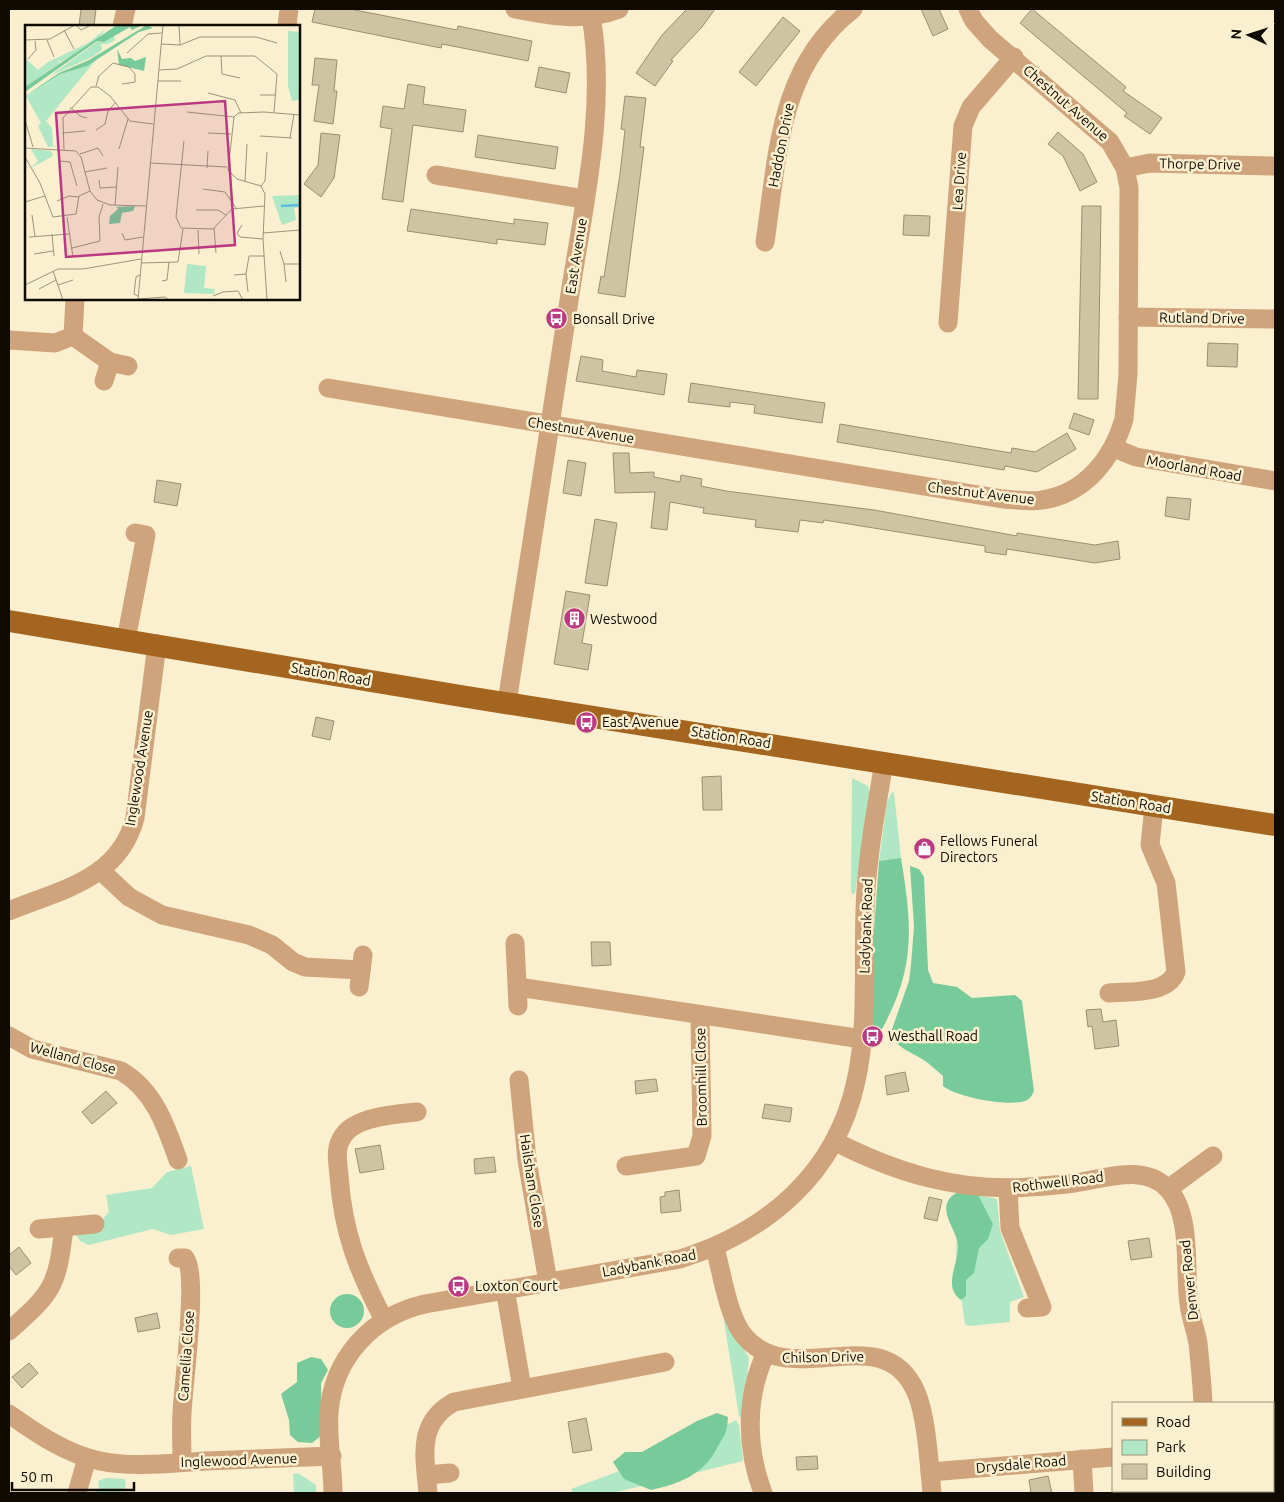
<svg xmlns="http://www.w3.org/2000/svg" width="1284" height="1502" viewBox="0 0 1284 1502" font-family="Ubuntu,sans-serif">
	<rect width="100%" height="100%" fill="#faefce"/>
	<g fill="#b0e7c5">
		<polygon points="852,778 868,786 870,792 855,894 851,893"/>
		<polygon points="892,792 894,793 901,858 879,861 887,802"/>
		<polygon points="191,1166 204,1229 171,1235 153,1229 89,1245 80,1241 75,1233 94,1229 109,1212 106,1195 152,1188 167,1172"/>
		<polygon points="958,1195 978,1195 997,1199 1000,1231 1024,1297 1010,1302 1010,1322 969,1326 965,1324 956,1261"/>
		<polygon points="723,1314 749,1358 743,1420 739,1416"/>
		<polygon points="736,1420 739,1425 743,1461 613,1493 573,1493 571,1489 681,1448"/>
		<polygon points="298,1473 316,1485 316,1493 294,1493 293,1474"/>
		<polygon points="106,1478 125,1479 126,1486 120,1493 94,1493 99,1489 98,1481"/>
	</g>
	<g fill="#77ca99">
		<path d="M901 858C912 926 916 967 882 1029H873L872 959 879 861Z"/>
		<path d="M910 866 919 869 924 877 928 970 933 983 957 987 972 998 1015 995 1022 1001 1034 1091C1032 1095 1031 1098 1027 1100 1012 1108 956 1097 943 1086V1076C938 1072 933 1067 928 1063 915 1053 899 1050 890 1035L909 981 911 965 914 926Z"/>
		<path d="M967 1190 977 1193 993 1224 988 1239 979 1248 974 1273 966 1280V1296L961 1300C942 1286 959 1264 958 1245 957 1231 941 1215 948 1201 952 1193 960 1192 967 1190Z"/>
		<circle cx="347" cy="1311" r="17"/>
		<polygon points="311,1357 321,1359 328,1370 321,1383 322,1435 312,1443 298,1442 290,1435 289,1420 281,1394 297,1382 297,1363"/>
		<path d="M717 1413 728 1417C727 1435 724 1435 716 1450 702 1475 679 1484 651 1490L624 1479 613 1462 625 1452H642L697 1421Z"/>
	</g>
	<g fill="#cec3a3" stroke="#9a8f71">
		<polygon points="81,9 96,9 94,26 79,26"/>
		<polygon points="315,9 350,9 457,30 458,26 532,41 528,61 442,44 441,48 312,22"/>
		<polygon points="687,9 715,9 702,27 671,60 673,61 655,86 636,73 662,35"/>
		<polygon points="921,9 939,9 948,29 933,36"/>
		<polygon points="1032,9 1126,87 1123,91 1162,118 1150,134 1124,116 1127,113 1020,23"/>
		<polygon points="783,17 800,31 756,86 739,72"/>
		<polygon points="315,58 337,60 334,91 337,91 333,124 314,121 319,85 312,85"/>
		<polygon points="539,67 570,73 566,93 535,87"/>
		<polygon points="408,84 425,87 423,104 466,110 463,132 413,125 403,202 382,199 392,129 380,127 383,106 404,109"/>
		<polygon points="625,96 646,98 640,147 644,147 625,297 598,293 601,276 604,277 620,174 625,130 621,129"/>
		<polygon points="1058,132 1083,154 1097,182 1080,191 1063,156 1048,144"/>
		<polygon points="321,133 340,135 334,178 321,197 304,184 318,165"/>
		<polygon points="478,135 558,147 555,169 475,157"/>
		<polygon points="1082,206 1101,206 1098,399 1078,399"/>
		<polygon points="411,209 514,224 514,219 548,223 545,245 497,239 497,244 407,231"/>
		<polygon points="904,215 930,216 929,236 903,235"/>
		<polygon points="1208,343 1238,344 1237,367 1207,366"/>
		<polygon points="581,356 603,360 602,371 636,377 637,370 667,374 664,395 576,381"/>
		<polygon points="691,383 825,403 822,423 754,413 755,405 730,402 730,407 688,402"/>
		<polygon points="1074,413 1094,420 1089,435 1069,428"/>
		<polygon points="840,424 1011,453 1012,448 1035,452 1067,433 1076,449 1037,472 1005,466 1004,470 837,442"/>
		<polygon points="613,453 629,453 630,473 654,472 654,477 680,482 681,475 702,479 701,486 726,491 874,510 1017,536 1017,533 1095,545 1118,541 1120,559 1095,563 1007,549 1006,555 985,552 985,546 824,520 823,523 800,520 798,532 755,527 756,520 703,513 704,508 670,502 667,530 651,528 655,492 615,493"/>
		<polygon points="568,460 586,463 581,496 563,493"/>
		<polygon points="157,480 181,484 177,506 154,502"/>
		<polygon points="1167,497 1191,499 1189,520 1165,516"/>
		<polygon points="595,519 617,523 607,586 585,583"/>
		<polygon points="566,591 590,595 582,643 592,645 588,670 554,664"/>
		<polygon points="316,717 334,721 330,740 312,736"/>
		<polygon points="721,776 722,810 703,810 702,777"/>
		<polygon points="591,942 610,942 611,965 592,966"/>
		<polygon points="1101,1009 1103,1022 1116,1020 1119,1046 1095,1049 1092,1026 1088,1027 1086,1010"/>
		<polygon points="905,1072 909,1091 887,1095 885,1076"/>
		<polygon points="656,1079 658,1091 636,1094 635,1081"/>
		<polygon points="106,1091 117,1103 92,1124 82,1112"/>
		<polygon points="765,1104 792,1108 790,1122 762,1118"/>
		<polygon points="380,1145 384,1169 360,1173 355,1149"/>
		<polygon points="494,1157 496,1172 475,1174 474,1159"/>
		<polygon points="679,1190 681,1211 661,1213 660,1197 665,1196 665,1192"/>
		<polygon points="929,1197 942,1200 937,1221 924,1218"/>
		<polygon points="1149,1238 1152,1257 1131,1260 1128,1241"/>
		<polygon points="19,1247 31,1263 16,1275 9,1266 9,1255"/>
		<polygon points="157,1313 160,1328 138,1332 135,1318"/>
		<polygon points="29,1363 38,1373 22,1388 12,1377"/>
		<polygon points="586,1418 592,1450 573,1453 568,1422"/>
		<polygon points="817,1456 818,1469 797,1470 796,1457"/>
		<polygon points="1048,1476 1052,1493 1031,1493 1029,1480"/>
	</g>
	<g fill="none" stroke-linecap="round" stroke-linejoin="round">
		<g stroke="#cfa37b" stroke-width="19">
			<path d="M515 9C550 16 584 22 619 9"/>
			<polyline points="122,26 126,9"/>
			<polyline points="287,26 289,9"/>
			<polyline points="1125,168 1150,163 1275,166"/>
			<polyline points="436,175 584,199"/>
			<path d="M765 242C778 156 778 67 853 9"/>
			<polyline points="1128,317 1275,319"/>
			<polyline points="948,323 963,126 971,107 1014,57"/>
			<polyline points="73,336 75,299"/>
			<polyline points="9,340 55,343 73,336 110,362 128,366"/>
			<polyline points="104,381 110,362"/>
			<path d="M328 388 1003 499C1016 500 1030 502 1042 500 1085 494 1113 458 1124 419L1128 374 1129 188 1125 168 1110 142 990 39 974 21 968 9"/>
			<polyline points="1114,448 1136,457 1275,481"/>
			<polyline points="126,640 146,535 135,533"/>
			<path d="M507 702C528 566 550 430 570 294 584 203 607 107 591 16"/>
			<polyline points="100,870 129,897 162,915 249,935 272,945 293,962 305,967 361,970"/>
			<path d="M9 911C59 890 119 880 135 818L157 644"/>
			<polyline points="515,943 518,1006"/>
			<polyline points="359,987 363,955"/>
			<polyline points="518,987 862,1039"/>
			<path d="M1109 993C1130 991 1167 995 1176 972L1166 883 1150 845 1154 806"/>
			<path d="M9 1036 32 1049 121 1071C154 1090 166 1126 178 1160"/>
			<polyline points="519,1080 527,1160 548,1282"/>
			<path d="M834 1141C896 1173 959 1192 1029 1187 1044 1186 1060 1185 1074 1183 1104 1179 1144 1163 1168 1189 1194 1217 1183 1275 1190 1310 1192 1321 1196 1332 1198 1343 1200 1363 1202 1383 1203 1403"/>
			<polyline points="626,1166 696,1156 702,1136 700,1016"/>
			<polyline points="1008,1188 1010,1228 1042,1307 1027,1308"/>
			<polyline points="1168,1189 1213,1156"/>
			<polyline points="39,1229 95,1224"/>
			<path d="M715 1248C722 1273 728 1318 745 1337 793 1392 883 1316 916 1392 927 1417 929 1465 932 1493"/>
			<path d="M178 1258H185C199 1274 183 1386 182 1413 181 1429 182 1446 182 1462"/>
			<polyline points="505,1289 522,1388"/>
			<path d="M384 1320C358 1270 343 1233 339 1176 338 1162 334 1149 343 1136 355 1117 396 1114 417 1112"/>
			<path d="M9 1331C53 1292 57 1287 64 1228"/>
			<path d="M9 1414C36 1433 66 1454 100 1461 133 1468 172 1463 206 1461 248 1459 290 1458 332 1456"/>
			<polyline points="1273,1444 1275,1443"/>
			<polyline points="1082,1459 1084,1493"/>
			<polyline points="930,1472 1113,1457"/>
			<polyline points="427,1475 450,1473"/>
			<polyline points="77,1493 87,1458"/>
			<path d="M333 1493C333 1467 327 1439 329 1413 333 1358 372 1316 425 1304L680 1259C767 1232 836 1174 856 1081 868 1028 863 966 865 912 866 862 876 811 884 762"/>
			<path d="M428 1493C425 1457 416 1423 454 1402L665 1362"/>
			<path d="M763 1493C746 1448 745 1397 766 1353"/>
		</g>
		<polyline stroke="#a3651f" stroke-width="22" points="9,621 461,696 1275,825"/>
	</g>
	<defs>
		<symbol id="bus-disc" viewBox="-11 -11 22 22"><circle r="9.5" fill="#bb3982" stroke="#faefce"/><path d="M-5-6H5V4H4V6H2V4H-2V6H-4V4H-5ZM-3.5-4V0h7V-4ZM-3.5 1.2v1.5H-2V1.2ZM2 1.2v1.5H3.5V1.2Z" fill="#fff"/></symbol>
		<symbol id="building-disc" viewBox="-11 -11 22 22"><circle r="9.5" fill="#bb3982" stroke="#faefce"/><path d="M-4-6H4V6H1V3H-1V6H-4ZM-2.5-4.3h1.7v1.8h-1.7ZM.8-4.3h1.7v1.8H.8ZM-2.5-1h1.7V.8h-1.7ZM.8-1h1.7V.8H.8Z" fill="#fff"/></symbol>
		<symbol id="shop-disc" viewBox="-11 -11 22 22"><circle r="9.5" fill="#bb3982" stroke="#faefce"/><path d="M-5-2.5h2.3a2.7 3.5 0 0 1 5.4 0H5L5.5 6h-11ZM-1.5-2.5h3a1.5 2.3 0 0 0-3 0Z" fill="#fff"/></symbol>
	</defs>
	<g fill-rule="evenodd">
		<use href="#bus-disc" x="544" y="306" width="25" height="25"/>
		<use href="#building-disc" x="562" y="606" width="25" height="25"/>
		<use href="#bus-disc" x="574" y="710" width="25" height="25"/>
		<use href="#shop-disc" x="912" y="836" width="25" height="25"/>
		<use href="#bus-disc" x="860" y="1024" width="25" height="25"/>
		<use href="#bus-disc" x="446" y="1274" width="25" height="25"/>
	</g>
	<g text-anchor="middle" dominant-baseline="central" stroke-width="5" stroke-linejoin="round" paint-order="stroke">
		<g font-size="14" fill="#0f0b03" stroke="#faefce">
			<text transform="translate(1066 103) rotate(41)">Chestnut Avenue</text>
			<text transform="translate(781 145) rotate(-79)">Haddon Drive</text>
			<text transform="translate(1200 164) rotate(1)">Thorpe Drive</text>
			<text transform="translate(959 181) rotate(-86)">Lea Drive</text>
			<text transform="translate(576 256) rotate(-81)">East Avenue</text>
			<text transform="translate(1202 318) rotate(1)">Rutland Drive</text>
			<text transform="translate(581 430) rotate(9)">Chestnut Avenue</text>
			<text transform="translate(1194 468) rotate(10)">Moorland Road</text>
			<text transform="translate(981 493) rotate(7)">Chestnut Avenue</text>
			<text transform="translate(331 674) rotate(10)">Station Road</text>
			<text transform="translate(731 737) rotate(9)">Station Road</text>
			<text transform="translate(139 768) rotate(-81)">Inglewood Avenue</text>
			<text transform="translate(1131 802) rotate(9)">Station Road</text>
			<text transform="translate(866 926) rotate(-88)">Ladybank Road</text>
			<text transform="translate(73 1058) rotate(15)">Welland Close</text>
			<text transform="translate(701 1077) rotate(-91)">Broomhill Close</text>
			<text transform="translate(532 1181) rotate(81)">Hailsham Close</text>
			<text transform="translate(1058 1182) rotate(-7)">Rothwell Road</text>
			<text transform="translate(649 1263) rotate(-11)">Ladybank Road</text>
			<text transform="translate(1189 1280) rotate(-96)">Denver Road</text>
			<text transform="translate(186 1356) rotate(-86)">Camellia Close</text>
			<text transform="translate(823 1357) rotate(-1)">Chilson Drive</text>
			<text transform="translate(239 1460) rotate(-2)">Inglewood Avenue</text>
			<text transform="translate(1021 1464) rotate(-5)">Drysdale Road</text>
		</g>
		<g font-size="14" fill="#0f0b03" stroke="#faefce" text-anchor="start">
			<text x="573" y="319">Bonsall Drive</text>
			<text x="590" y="619">Westwood</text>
			<text x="602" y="722">East Avenue</text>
			<text x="940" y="841">Fellows Funeral<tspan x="940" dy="16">Directors</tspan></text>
			<text x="888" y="1036">Westhall Road</text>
			<text x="475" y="1286">Loxton Court</text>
		</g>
	</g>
	<g transform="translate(25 25)">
		<rect width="275" height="275" fill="#faefce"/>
		<path d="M81 4 71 16 55 26 36 37 32 33 35 38 0 62V33L13 45 23 37 63 18ZM263 6 275 7V75L267 76 263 61ZM89 11 90 15 83 19H76L77 25 69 31 25 51 73 16 79 17ZM70 36 21 96 27 103 28 121H37L23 122 13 101 16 98 1 71 35 48ZM6 124 26 126 28 131 6 143 13 136ZM275 170V182L269 183 271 195 257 200 247 171ZM162 239 181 241 179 263 190 264 189 269 159 268Z" fill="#b0e7c5"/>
		<path d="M92 0H118L107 5 105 2 79 17 72 16 0 67V62ZM122 0 128 3 114 7 62 41 35 49 0 71 34 48 64 35ZM92 24 97 34 106 33 110 36 121 32 119 46 94 40ZM110 181 108 186 97 188 95 198 84 199 85 191 93 184 91 182Z" fill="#77ca99"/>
		<path fill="none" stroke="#5bbce4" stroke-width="2.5" d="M256 181 275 180"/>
		<path fill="none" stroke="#9c947d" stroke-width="1" d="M51 0 56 5 64 1M154 0 155 20M39 5 49 24M0 15 25 14 50 0M22 15 29 32M136 19 155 20 175 12H231L252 18M102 28 123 9 137 8M196 31 197 49 215 53M3 34 11 25 10 16M134 45 152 44 181 31H230L252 49 249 87M133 56H156M71 61 74 51 88 38 104 42 110 49V57L97 59M183 68 210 75 216 88M235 70H251M45 82 55 91 62 93M162 87 209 92M0 95 8 122M71 105 80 99 83 86 91 77M37 108 60 106M183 108 206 109M235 111 267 113M265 113 269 89M159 116 151 192 156 203 188 204 207 184 239 181M0 123 51 126 56 132 65 166 72 175 85 180 121 181M94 124 103 94M39 125 38 93 66 62H73L85 71 105 96 128 99M55 129 73 123 78 131M0 132 15 158 28 192 51 189 54 171 65 166M34 136 45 137 52 161M125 138 202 142M182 143 183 126M60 147 82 143M74 155 75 163 91 162M220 156 222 119M236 161 212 154 203 145 209 92 213 88 239 87 275 90M236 161 240 169 238 214 242 275M236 161 240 156 242 127M178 164 200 167 211 183M32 176 44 171 54 172M0 177 20 171M90 180 93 142M171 185H193L201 190M7 190 10 211M42 192 48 232M217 200 212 208 215 212 238 214M189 203 191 228M173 205 174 229M97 208 100 215 118 212M238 208 275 205M27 209 29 231M4 212 44 209M75 216 74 192 78 179M47 223 75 216M255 226 259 239H275M9 229 28 226M116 238 153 237 158 204M259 239 261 257M28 246 38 275M221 249 223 267M209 250 221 249 224 231H239M137 256 142 255 144 237M0 260 33 244H58L116 234M33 260 48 255M14 264 31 255M113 271 109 269 111 252 115 250M188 271 198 267 213 266 218 275M113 274 140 272 144 275M113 275 138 0"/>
		<path fill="#bb3982" fill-opacity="0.15" stroke="#bb3982" stroke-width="2.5" d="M200 76 210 220 41 232 31 88Z"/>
		<rect width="275" height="275" fill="none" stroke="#0f0b03" stroke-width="2.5"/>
	</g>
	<rect width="1284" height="1502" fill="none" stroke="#0f0b03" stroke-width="20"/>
	<rect x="1112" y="1402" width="162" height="90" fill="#faefce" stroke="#9c947d"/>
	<rect x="1122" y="1418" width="25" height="8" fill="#a3651f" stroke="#9c947d"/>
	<text x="1156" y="1427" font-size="15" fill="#0f0b03">Road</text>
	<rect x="1122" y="1440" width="25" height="15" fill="#b0e7c5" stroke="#9c947d"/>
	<text x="1156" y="1452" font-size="15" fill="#0f0b03">Park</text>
	<rect x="1122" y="1464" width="25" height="15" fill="#cec3a3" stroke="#9c947d"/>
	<text x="1156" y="1477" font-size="15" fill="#0f0b03">Building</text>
	<g transform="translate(1249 35) rotate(274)" stroke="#faefce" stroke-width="4" paint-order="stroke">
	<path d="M0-4L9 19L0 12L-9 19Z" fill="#0f0b03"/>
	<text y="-8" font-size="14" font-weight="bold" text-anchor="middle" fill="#0f0b03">N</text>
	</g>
	<path d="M12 1482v8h122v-8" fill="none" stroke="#0f0b03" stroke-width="2.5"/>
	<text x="20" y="1482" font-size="15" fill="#0f0b03" stroke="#faefce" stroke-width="4" paint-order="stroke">50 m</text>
</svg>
